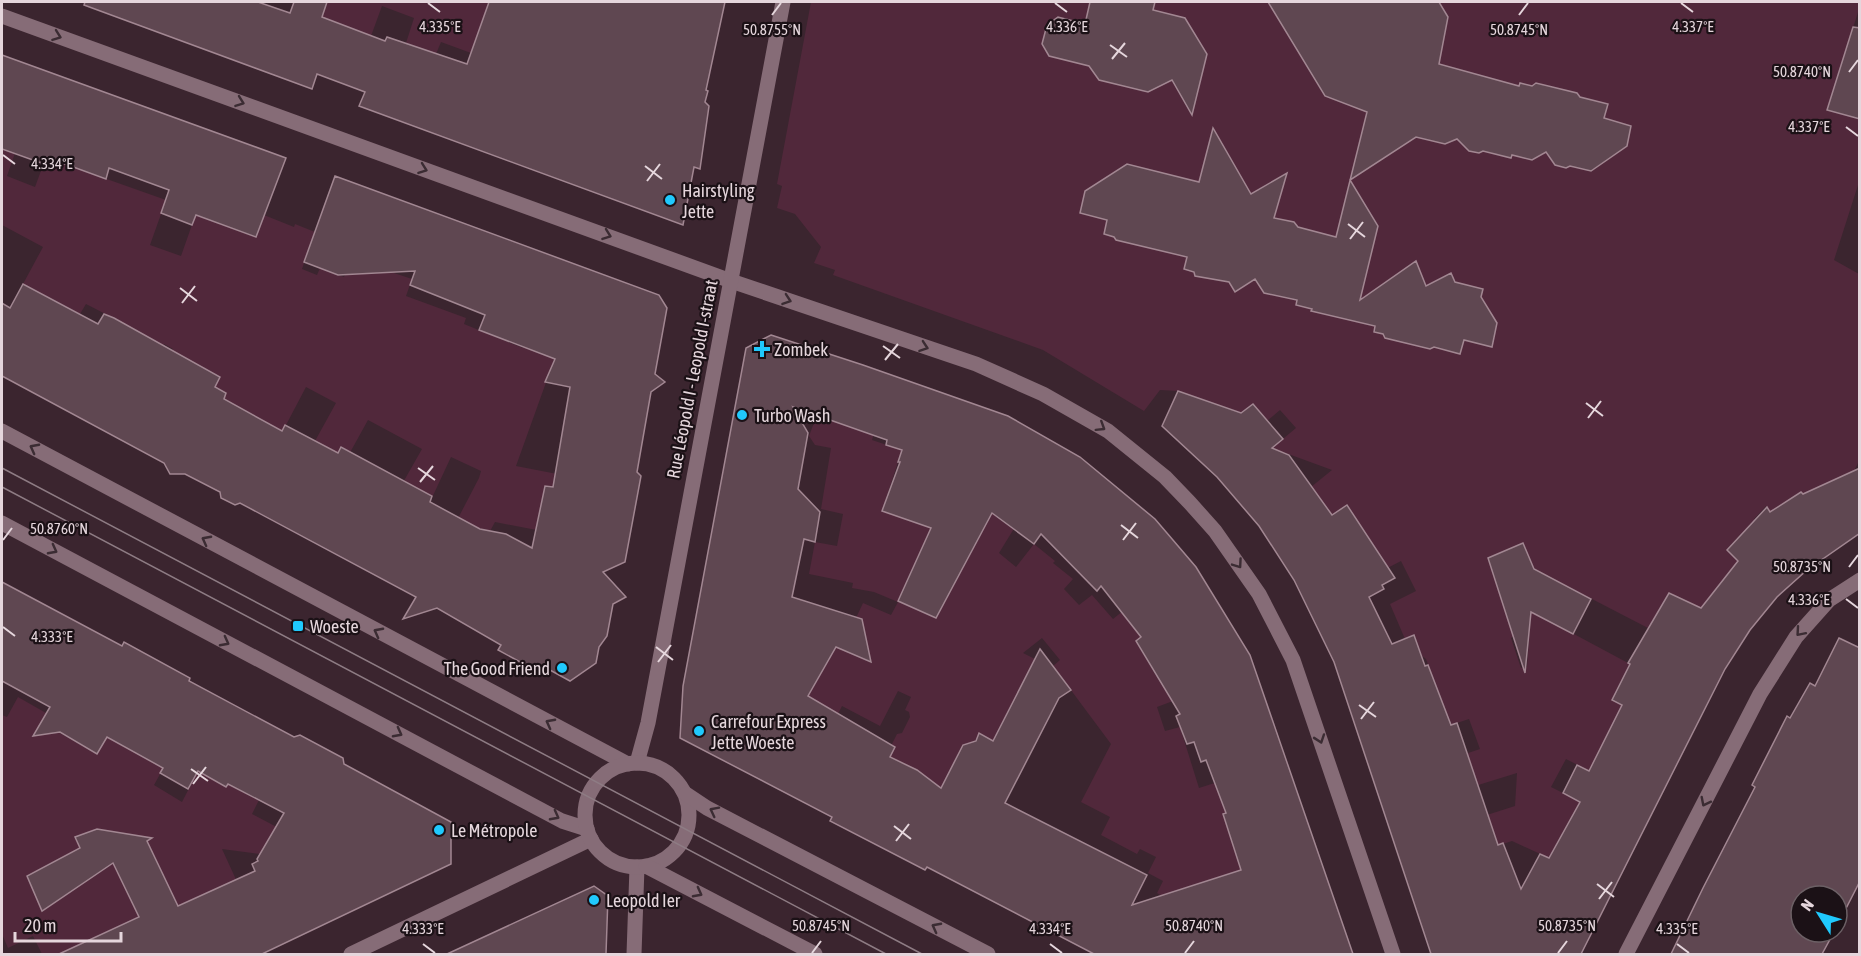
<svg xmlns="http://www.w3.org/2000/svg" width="1861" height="956" viewBox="0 0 1861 956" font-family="'Asap Condensed',sans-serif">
	<rect width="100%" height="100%" fill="#3b252f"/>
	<g fill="#51283b">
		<polygon points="327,2 489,2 471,53 441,42 436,54 406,43 414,18 382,6 371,36 322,17"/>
		<polygon points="811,2 1859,2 1859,9 1827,110 1859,69 1859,182 1834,260 1859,274 1859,461 1854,471 1807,500 1801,492 1789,500 1776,522 1766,506 1754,519 1767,531 1753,545 1741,534 1727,549 1738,561 1701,608 1669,593 1648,628 1534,569 1514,636 1511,638 1521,668 1527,667 1531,611 1643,671 1635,685 1622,679 1612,699 1622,705 1601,777 1566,759 1551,787 1581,802 1549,858 1512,841 1479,852 1468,821 1515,806 1517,773 1475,786 1465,754 1480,749 1469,719 1430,732 1439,695 1426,659 1422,656 1415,636 1405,639 1390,604 1416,591 1401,561 1374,575 1311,487 1332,470 1272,448 1296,428 1280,410 1267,421 1253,404 1241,413 1178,391 1160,390 1144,411 1043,350 833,275 835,270 814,263 821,247 795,214 777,208 782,186 777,184"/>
		<polygon points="97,145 87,172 166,200 150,245 181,256 200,202 242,232 256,237 264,215 294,227 295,224 315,232 302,269 317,275 320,268 344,277 350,264 361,274 380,273 382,269 412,279 406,296 466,318 464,324 523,348 536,313 552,319 539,353 554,359 553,363 516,466 583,479 581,492 545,486 539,516 573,537 495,522 484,542 454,526 479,478 481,471 451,457 430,502 401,486 422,449 368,420 347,458 315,441 336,403 306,387 276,444 254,415 224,399 226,393 215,387 220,377 203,368 169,356 173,349 164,344 154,362 123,323 86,304 80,314 23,284 43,247 2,225 2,147 15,153 7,176 35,187 49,149"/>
		<polygon points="817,415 876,427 872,440 902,450 882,511 931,528 898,601 936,618 996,506 1018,522 999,553 1016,567 1034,544 1055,561 1053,563 1073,579 1064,589 1079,605 1092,595 1113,619 1155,585 1141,637 1136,641 1155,674 1181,698 1157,707 1165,731 1180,727 1199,788 1227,779 1237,808 1223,814 1260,869 1175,904 1157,893 1163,881 1148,873 1156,857 1140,849 1137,854 1101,835 1110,817 1081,802 1111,744 1053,666 1060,660 1042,638 1023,653 1035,659 993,741 979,734 973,745 968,743 963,745 955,760 957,765 944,789 885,758 897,734 902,733 910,717 909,712 905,710 911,697 898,691 880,726 842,706 838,714 802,707 818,679 827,656 856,618 863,603 891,615 898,602 874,592 852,588 853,583 809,574 815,542 837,546 843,514 821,509 831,448 815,445 809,436"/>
		<polygon points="18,697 46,713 39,726 52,733 58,732 97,754 107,737 164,767 154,785 182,802 198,771 232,777 262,794 252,814 305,842 260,854 222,849 239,886 106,933 59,954 42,954 33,936 8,948 2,934 2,715 7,717"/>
	</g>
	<g fill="#5f4751" stroke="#a28792" stroke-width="1.5" fill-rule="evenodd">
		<polygon points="85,2 258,2 290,13 294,2 327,2 322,17 385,41 387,37 467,64 489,2 725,2 706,90 708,91 705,102 709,106 700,169 694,167 683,225 359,106 365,92 317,74 312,89 84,5"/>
		<polygon points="1090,2 1155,2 1153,10 1185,18 1207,54 1192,115 1172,80 1148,92 1099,80 1089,66 1049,56 1042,44 1047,25 1058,17 1085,24"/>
		<polygon points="1268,2 1439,2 1448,17 1439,64 1519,86 1520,83 1532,86 1536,83 1577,93 1580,97 1608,104 1604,118 1631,126 1627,146 1591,171 1570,166 1566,168 1555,165 1546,152 1532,160 1512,155 1511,158 1483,151 1479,153 1469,151 1457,139 1445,144 1416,137 1350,180 1378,226 1360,300 1416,261 1426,286 1451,273 1455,282 1483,289 1481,297 1497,323 1492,347 1464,340 1460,354 1434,347 1430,349 1385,338 1383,334 1374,332 1375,326 1311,311 1312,309 1296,305 1297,300 1264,293 1255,279 1235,292 1229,282 1195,276 1194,272 1184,269 1187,257 1116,240 1114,237 1104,234 1107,220 1080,213 1085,191 1127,164 1199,182 1213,128 1251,194 1287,173 1274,218 1294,222 1298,227 1336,237 1367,112 1325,96"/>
		<polygon points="1853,27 1860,28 1860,119 1827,110"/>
		<polygon points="2,55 286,158 256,237 196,215 192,225 161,213 169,190 109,168 106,179 46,157 44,164 2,149"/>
		<polygon points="335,176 659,295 667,308 655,374 665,382 651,392 637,472 641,476 625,562 603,572 626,597 613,604 607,636 599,647 596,663 570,681 550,670 537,671 533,669 498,650 501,645 437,608 403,619 416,597 240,503 235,505 221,498 220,492 185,474 170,474 164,463 2,376 2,303 10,308 23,284 98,324 104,314 114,318 220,377 215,387 226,393 224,399 282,431 285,425 338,453 341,447 432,496 430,502 480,529 506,534 532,548 545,486 553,487 570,387 545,382 555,359 479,330 485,315 410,285 415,271 338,275 304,262"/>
		<path d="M771 335 863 365 1008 416 1080 457 1155 519 1196 567 1250 655 1353 954H1094L927 867 925 870 830 821 832 817 680 738 683 686 746 348ZM793 407 887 440 886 445 902 450 898 462H900L882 511 931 528 898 601 936 618 992 513 1034 544 1041 534 1097 591 1101 586 1141 637 1136 641 1180 714 1176 716 1187 744 1194 742 1201 762 1206 760 1226 813 1223 814 1241 870 1132 905 1147 875 1005 803 1059 698 1071 690 1040 649 993 741 979 733 976 741 963 745 941 788 917 770 890 757 895 747 808 696 836 647 871 662 862 619 792 597 804 539 815 542 820 512 798 489 808 433Z"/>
		<polygon points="1178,391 1241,413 1253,404 1283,439 1272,448 1289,455 1332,515 1347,505 1395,578 1382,585 1384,589 1369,597 1392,644 1414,635 1425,666 1428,665 1451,725 1457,723 1498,845 1503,843 1521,889 1540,854 1549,858 1580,802 1563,793 1577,765 1589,771 1622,705 1612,700 1630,664 1628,663 1669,593 1701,608 1738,561 1727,550 1767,507 1770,512 1801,492 1803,494 1860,468 1860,533 1807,570 1777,597 1750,630 1725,669 1581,954 1431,954 1334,662 1294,580 1259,526 1217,477 1162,426"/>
		<polygon points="1523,543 1534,569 1591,599 1573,634 1531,612 1525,673 1488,558"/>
		<polygon points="2,582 122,646 124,642 190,678 189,681 294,737 300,735 343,758 344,764 451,822 451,864 262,954 59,954 139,917 113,863 42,911 27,876 80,848 75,837 97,829 152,838 147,841 178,906 255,871 252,864 258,861 257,859 284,813 228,784 226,787 198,771 188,789 160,773 163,768 107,737 97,754 60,732 33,736 50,707 2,681"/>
		<polygon points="1839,638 1860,648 1860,881 1837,926 1837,896 1801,896 1801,932 1834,932 1822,954 1671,954 1703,888 1755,787 1752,785 1787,716 1790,718 1810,683 1815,686"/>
		<polygon points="594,886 608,896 606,954 447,954"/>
	</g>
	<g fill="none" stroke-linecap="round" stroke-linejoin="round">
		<g stroke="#866c77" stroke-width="15">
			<polyline points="2,16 731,281 976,364 1043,394 1108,431 1165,477 1190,503 1215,531 1259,594 1293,660 1393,954"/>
			<polyline points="637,763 648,723 783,2"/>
			<polyline points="351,954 591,839"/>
			<polyline points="634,954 637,867"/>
			<polyline points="1626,954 1760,694 1796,637 1829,600 1860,580"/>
		</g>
		<g stroke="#866c77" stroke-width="15">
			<polyline points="2,431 628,764"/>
			<polyline points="2,523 562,821 587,829"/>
			<circle cx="637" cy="815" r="52"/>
			<polyline points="686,794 707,808 988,954"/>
			<polyline points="646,866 815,954"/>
		</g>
		<g stroke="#8e7c84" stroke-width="1.5">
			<polyline points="2,468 922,954"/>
			<polyline points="2,487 886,954"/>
		</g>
	</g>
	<defs><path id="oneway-chevron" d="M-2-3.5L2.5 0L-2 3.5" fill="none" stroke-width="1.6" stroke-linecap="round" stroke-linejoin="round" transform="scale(1.5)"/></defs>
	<g stroke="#3b2c33">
		<use href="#oneway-chevron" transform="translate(57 36) rotate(20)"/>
		<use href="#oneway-chevron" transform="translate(240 102) rotate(20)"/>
		<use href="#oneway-chevron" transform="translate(423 169) rotate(20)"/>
		<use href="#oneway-chevron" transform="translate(607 235) rotate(20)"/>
		<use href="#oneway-chevron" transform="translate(787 300) rotate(19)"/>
		<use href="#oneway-chevron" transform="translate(924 347) rotate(19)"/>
		<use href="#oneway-chevron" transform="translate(1101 427) rotate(32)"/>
		<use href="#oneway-chevron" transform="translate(34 448) rotate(-152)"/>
		<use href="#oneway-chevron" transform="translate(206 540) rotate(-152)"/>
		<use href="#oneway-chevron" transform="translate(53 550) rotate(28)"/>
		<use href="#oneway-chevron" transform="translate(1238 564) rotate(55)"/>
		<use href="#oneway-chevron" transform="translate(378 632) rotate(-152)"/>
		<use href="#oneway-chevron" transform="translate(1800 632) rotate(131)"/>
		<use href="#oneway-chevron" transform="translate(225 642) rotate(28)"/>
		<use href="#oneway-chevron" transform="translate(550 723) rotate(-152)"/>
		<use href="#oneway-chevron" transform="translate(398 733) rotate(28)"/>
		<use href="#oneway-chevron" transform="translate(1320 739) rotate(71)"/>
		<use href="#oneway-chevron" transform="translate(1705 802) rotate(117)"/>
		<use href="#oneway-chevron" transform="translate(714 811) rotate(-153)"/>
		<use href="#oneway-chevron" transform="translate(555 816) rotate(28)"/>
		<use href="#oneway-chevron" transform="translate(698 893) rotate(28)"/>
		<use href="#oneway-chevron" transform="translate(936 927) rotate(-152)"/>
	</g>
	<path fill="none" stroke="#e5d6dc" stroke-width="2" d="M428 3 440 12M1055 3 1067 12M1681 3 1693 12M772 15 781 3M1519 15 1528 3M1110 45 1127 57M1112 59 1125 43M1849 72 1858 60M1846 127 1858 136M3 155 15 164M645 166 662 179M647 181 660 164M1348 224 1365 237M1350 239 1363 222M180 288 197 301M182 303 195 286M883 346 900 358M885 360 898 344M1586 403 1603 416M1588 418 1601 401M418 468 435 480M420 482 433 466M1121 525 1138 538M3 540 12 528M1123 540 1136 523M1849 567 1858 555M1846 599 1858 608M3 627 15 636M656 647 673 660M658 662 671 645M1359 705 1376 717M1361 719 1374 702M191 769 208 781M193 784 206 767M894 826 911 839M896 841 909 824M1597 884 1614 897M1599 899 1612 882M423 944 435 953M1050 944 1062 953M1677 944 1689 953M812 953 821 941M1185 953 1194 941M1558 953 1567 941"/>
	<g fill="#20c9fd" stroke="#1b1116" stroke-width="2">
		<circle cx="670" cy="200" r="6"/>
		<path d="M759 340h6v6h6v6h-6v6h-6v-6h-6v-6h6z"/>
		<circle cx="742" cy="415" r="6"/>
		<rect x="292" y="620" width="12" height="12" rx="3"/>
		<circle cx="562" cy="668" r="6"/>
		<circle cx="699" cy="731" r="6"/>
		<circle cx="439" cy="830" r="6"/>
		<circle cx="594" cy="900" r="6"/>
	</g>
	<g text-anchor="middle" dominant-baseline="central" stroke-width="4.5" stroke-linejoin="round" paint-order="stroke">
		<g font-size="18" fill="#e5d6dc" stroke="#1b1116" text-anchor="start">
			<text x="682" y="190">Hairstyling<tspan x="682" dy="21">Jette</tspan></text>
			<text x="774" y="349">Zombek</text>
			<text x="754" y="415">Turbo Wash</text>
			<text x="310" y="626">Woeste</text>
			<text x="550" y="668" text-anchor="end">The Good Friend</text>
			<text x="711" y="721">Carrefour Express<tspan x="711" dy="21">Jette Woeste</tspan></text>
			<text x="451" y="830">Le Métropole</text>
			<text x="606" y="900">Leopold Ier</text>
		</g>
		<g font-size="18" fill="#e5d6dc" stroke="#1b1116">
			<text transform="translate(692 379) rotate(-79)">Rue Léopold I - Leopold I-straat</text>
		</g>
	</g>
	<g font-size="15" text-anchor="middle" fill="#e5d6dc" stroke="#1b1116" stroke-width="4.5" stroke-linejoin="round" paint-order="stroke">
		<text x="440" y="32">4.335°E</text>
		<text x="1067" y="32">4.336°E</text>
		<text x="1693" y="32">4.337°E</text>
		<text x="772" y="35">50.8755°N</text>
		<text x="1519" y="35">50.8745°N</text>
		<text x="1802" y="77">50.8740°N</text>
		<text x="1809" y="132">4.337°E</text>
		<text x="52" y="169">4.334°E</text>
		<text x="59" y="534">50.8760°N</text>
		<text x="1802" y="572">50.8735°N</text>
		<text x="1809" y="605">4.336°E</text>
		<text x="52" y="642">4.333°E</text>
		<text x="821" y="931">50.8745°N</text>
		<text x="1194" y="931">50.8740°N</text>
		<text x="1567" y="931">50.8735°N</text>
		<text x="423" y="934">4.333°E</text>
		<text x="1050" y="934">4.334°E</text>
		<text x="1677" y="934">4.335°E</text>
	</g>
	<rect width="1861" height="956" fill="none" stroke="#e5d6dc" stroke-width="6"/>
	<g transform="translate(1819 914) rotate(307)"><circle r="28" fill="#1b1116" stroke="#6c6065" stroke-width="1.5"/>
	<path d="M0-4.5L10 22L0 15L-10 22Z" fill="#20c9fd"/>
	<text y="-9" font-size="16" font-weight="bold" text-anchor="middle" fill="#e5d6dc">N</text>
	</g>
	<path d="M15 932v9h106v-9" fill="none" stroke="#e5d6dc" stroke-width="3"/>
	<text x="24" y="932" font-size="18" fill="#e5d6dc" stroke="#1b1116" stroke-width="4.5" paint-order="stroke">20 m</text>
</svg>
